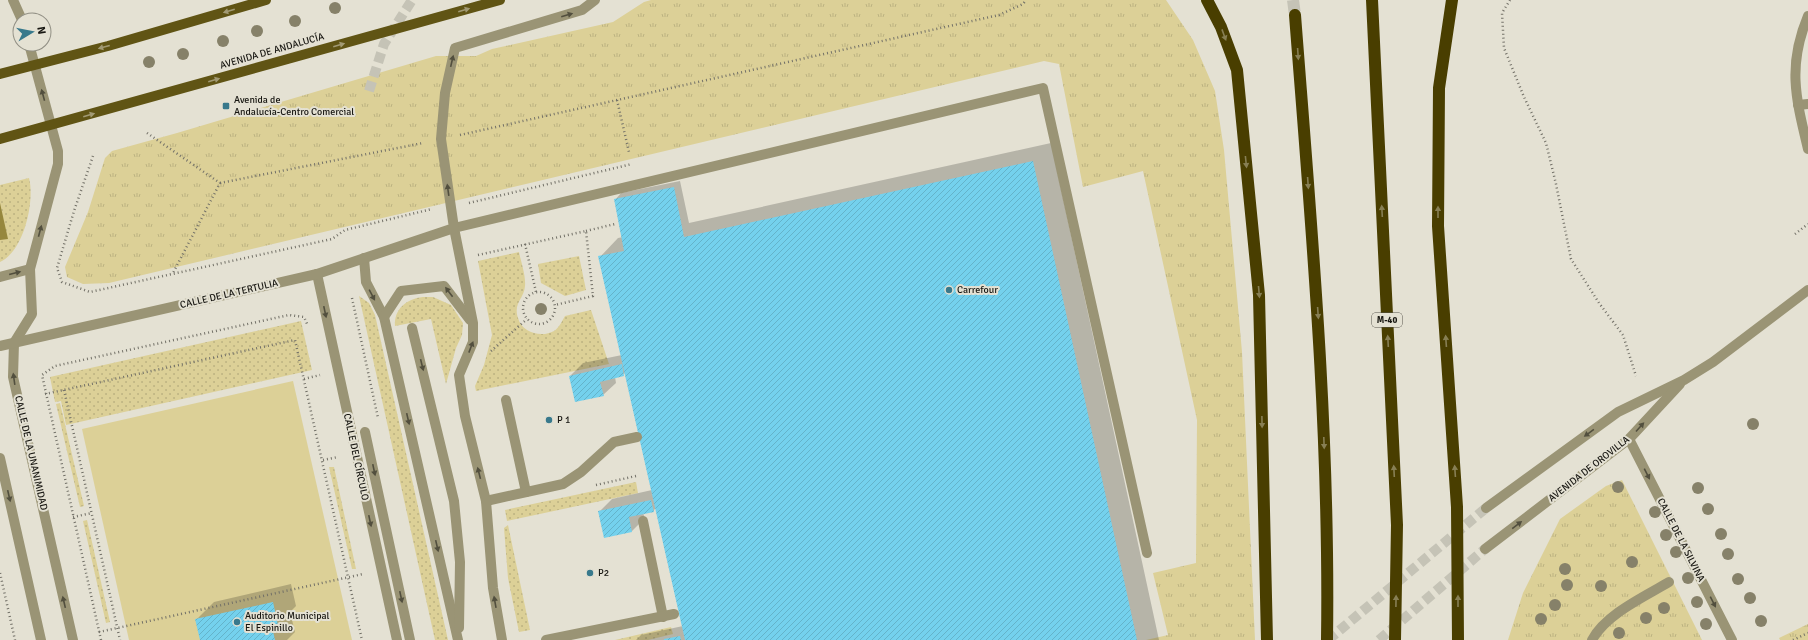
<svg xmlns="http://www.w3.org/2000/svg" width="1808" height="640" viewBox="0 0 1808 640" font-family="Signika,sans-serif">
	<defs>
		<pattern id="grass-dots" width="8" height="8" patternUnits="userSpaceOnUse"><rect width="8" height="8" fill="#dcd097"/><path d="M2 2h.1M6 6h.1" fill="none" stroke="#bcb281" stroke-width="1.8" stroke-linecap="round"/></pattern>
		<pattern id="park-tufts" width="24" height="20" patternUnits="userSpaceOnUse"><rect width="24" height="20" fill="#dcd097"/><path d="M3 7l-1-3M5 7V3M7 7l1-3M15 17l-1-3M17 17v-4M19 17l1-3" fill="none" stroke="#bcb281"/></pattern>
		<pattern id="building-hatch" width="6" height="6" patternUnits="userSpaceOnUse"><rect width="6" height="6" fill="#74d1ed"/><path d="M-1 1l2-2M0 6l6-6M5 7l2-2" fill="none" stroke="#64b3ca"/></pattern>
	</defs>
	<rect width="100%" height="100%" fill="#e4e1d3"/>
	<g fill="url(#grass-dots)">
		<path d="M29 178C35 201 24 251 0 262V185Z"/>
		<path d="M519 252C521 262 526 276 525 286 524 299 513 303 518 318 522 333 542 338 554 331 559 328 562 321 565 316L591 310 609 364 476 391 475 386 484 365 492 335 478 261Z"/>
		<polygon points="579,256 586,290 565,296 541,283 538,264"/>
		<polygon points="359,296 369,303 375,315 448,640 435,640"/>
		<path d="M423 297H433L451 305 463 323 462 335 456 348 446 384 431 319 395 326C394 309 406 299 423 297Z"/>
		<polygon points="301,321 312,370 66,425 61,401 55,402 50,377"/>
		<polygon points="60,403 84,506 80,507 56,404"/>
		<polygon points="329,467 334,467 356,569 352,569"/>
		<polygon points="636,482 638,493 507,521 505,510"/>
		<polygon points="87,520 110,622 106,623 83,521"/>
		<polygon points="508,525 530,630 519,632 508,578 504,528"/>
		<polygon points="671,627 673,634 648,640 615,640"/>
	</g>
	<g fill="url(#park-tufts)">
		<polygon points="651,0 1166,0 1193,40 1215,91 1224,150 1242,352 1255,640 1146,640 1168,635 1153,573 1196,563 1197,420 1143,171 1083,187 1059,64 1044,61 109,283 83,284 67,277 65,267 88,212 105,158 112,151 177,133 436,56 476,56 492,49 613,22 644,2"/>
		<polygon points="1622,480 1702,640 1508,640 1523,593 1560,519 1606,486"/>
		<polygon points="1808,624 1808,640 1780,640 1779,638"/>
	</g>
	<polygon fill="#dcd097" points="293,381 352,640 129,640 82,429"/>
	<polygon fill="#96873d" points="0,203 8,239 0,240"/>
	<g fill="#0003">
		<polygon points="1051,143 1159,640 636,640 641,635 683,626 656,508 653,511 643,513 645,518 632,531 605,537 599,512 612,499 652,490 626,373 615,377 616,383 603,395 570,376 583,363 622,355 600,257 618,238 623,237 615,200 621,193 680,181 689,223"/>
		<polygon points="291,584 296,606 290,612 295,632 287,640 201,640 196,620 214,602"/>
	</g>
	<g fill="url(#building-hatch)">
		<polygon points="1033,161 1137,640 685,640 598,256 624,251 614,199 674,187 684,237"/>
		<polygon points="622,364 624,376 600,382 604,396 575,402 569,376"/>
		<polygon points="651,500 654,512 629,517 632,532 604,538 598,511"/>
		<polygon points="273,602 278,625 272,627 275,640 200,640 195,619"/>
		<polygon points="680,636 681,640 664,640 664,639"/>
	</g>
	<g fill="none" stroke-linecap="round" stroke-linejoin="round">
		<g stroke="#c5c3b6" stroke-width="10" stroke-dasharray="10 5" stroke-linecap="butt">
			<polyline points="369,91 384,44 412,0"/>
			<polyline points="1328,640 1486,508"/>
			<polyline points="1379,640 1485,549"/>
		</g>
		<polyline stroke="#c5c3b6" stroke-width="12" stroke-dasharray="12 6" stroke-linecap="butt" points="1293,0 1295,15"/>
		<g stroke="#737168" stroke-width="2.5" stroke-dasharray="1 3" stroke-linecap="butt">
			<polyline points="1510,0 1502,13 1504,48 1524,97 1546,143 1556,184 1571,259 1599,303 1623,335 1636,376"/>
			<polyline points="617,100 629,152"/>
			<polyline points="147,133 220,183 173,273"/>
			<polyline points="460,135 999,15 1023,4 1026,0"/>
			<polyline points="93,156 74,211 57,268 62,282 90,292 332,239 345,230 432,209"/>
			<polyline points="220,183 423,143"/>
			<polyline points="469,203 632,164"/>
			<polyline points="586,231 615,224"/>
			<polyline points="1795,234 1808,224"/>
			<polyline points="525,244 536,292"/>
			<polyline points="478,255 586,231 593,296 555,305"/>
			<circle cx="539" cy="308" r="16"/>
			<polyline points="352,298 378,418"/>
			<polyline points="491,351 527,319"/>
			<polyline points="304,379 320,375"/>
			<polyline points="64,390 120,640"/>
			<polyline points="45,394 295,340 362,640"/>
			<polyline points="323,460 338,457"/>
			<polyline points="596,485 636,476"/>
			<polyline points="73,517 92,513"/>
			<polyline points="0,573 15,640"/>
			<polyline points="99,632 363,574"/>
			<polyline points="101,640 42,375 55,366 289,315 304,317 308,326"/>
			<polyline points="1793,640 1808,633"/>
		</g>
		<g stroke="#9a9475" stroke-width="10">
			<polyline points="1798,105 1808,104"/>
			<polyline points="364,258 366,282 384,317 458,640"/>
			<polyline points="384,317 401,291 444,286 470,320"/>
			<polyline points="412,328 454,501 460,562 459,628"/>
			<polyline points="506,400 526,492"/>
			<polyline points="486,501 563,484 581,472 614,442 637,437"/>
			<polyline points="643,521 663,617"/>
			<polyline points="502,640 493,588 486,501 465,416 459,375 473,342 473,323 454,228 1043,88 1147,553"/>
			<polyline points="546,640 674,614"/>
		</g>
		<g stroke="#9a9475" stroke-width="10">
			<polyline points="13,0 22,20"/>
			<path d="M1808 16C1787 66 1796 99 1808 149"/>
			<polyline points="29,44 58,151 58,164 30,269 32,314 14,343 13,377 73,640"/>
			<polyline points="317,274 397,640"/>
			<polyline points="0,277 30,269"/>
			<polyline points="0,346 317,274 454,228 441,139 445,93 455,48 582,10 595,0"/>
			<polyline points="365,432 410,640"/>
			<polyline points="1629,439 1732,640"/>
			<polyline points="0,458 41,640"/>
			<polyline points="1486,508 1618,412 1684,380 1713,362 1808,290"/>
			<polyline points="1485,549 1629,439 1680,384"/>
			<path d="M1592 640C1606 614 1644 597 1669 582"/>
		</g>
		<g stroke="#605414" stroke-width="10">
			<polyline points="0,74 108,46 266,0"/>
			<polyline points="0,139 500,0"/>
		</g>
		<g stroke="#493e00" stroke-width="12">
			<polyline points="1207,0 1221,27 1237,70 1259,295 1267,640"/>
			<polyline points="1372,0 1397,525 1395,640"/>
			<polyline points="1452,0 1439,88 1438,226 1457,507 1458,640"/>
			<path d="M1295 15C1311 223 1330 431 1327 640"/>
		</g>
	</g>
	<g fill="#868169">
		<circle cx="335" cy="8" r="6"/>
		<circle cx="295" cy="21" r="6"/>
		<circle cx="257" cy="31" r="6"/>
		<circle cx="223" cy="41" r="6"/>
		<circle cx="183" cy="54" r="6"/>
		<circle cx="149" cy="62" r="6"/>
		<circle cx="541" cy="309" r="6"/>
		<circle cx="1753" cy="424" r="6"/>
		<circle cx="1618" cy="487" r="6"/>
		<circle cx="1698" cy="488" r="6"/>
		<circle cx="1708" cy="509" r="6"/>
		<circle cx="1655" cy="512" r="6"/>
		<circle cx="1721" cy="534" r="6"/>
		<circle cx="1666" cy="535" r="6"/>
		<circle cx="1676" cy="552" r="6"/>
		<circle cx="1728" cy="554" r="6"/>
		<circle cx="1632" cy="562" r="6"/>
		<circle cx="1565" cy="569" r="6"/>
		<circle cx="1688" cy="578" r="6"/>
		<circle cx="1738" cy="579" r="6"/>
		<circle cx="1567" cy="585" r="6"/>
		<circle cx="1601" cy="586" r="6"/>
		<circle cx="1750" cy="598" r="6"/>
		<circle cx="1697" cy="602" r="6"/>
		<circle cx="1555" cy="605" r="6"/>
		<circle cx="1664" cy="608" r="6"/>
		<circle cx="1646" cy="618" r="6"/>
		<circle cx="1541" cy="619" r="6"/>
		<circle cx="1761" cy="621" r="6"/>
		<circle cx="1706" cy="624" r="6"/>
		<circle cx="1619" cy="633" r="6"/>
	</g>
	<defs><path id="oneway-solid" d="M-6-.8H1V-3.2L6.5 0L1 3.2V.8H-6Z"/></defs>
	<g fill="#a29a74">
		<use href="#oneway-solid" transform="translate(464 10) rotate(-16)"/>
		<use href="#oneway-solid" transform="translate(229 11) rotate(164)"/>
		<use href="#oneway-solid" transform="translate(339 45) rotate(-16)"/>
		<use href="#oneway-solid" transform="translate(104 47) rotate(165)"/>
		<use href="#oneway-solid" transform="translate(214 80) rotate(-16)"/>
		<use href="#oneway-solid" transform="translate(89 115) rotate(-16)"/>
	</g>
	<g fill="#524f3e">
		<use href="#oneway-solid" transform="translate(567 15) rotate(-16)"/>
		<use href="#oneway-solid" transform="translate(452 61) rotate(-77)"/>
		<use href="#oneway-solid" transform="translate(43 95) rotate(-105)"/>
		<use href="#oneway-solid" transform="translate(448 190) rotate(-98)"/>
		<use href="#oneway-solid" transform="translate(40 231) rotate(-75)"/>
		<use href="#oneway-solid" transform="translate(15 273) rotate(-14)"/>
		<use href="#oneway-solid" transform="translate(449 292) rotate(-127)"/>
		<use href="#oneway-solid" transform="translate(372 295) rotate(62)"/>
		<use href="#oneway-solid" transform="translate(325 312) rotate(78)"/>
		<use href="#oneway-solid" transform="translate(471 347) rotate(-69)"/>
		<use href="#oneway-solid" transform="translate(422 365) rotate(76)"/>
		<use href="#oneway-solid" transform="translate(14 379) rotate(-98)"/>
		<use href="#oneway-solid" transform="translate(408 419) rotate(77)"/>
		<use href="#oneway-solid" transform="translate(1640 427) rotate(-48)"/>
		<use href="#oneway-solid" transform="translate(1589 433) rotate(144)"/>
		<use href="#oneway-solid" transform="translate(374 470) rotate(78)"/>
		<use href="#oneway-solid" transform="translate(479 473) rotate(-104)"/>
		<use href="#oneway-solid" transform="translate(1647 474) rotate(63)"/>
		<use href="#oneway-solid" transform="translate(9 496) rotate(77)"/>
		<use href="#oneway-solid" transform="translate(370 521) rotate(78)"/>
		<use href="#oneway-solid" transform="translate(1517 525) rotate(-37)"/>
		<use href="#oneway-solid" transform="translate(437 546) rotate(77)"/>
		<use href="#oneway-solid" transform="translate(401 597) rotate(78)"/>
		<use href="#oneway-solid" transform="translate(64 602) rotate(-103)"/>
		<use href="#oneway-solid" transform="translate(495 602) rotate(-100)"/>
		<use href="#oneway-solid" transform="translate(1713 602) rotate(63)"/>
	</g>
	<g fill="#877f54">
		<use href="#oneway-solid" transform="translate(1224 35) rotate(70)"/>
		<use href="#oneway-solid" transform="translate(1298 54) rotate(86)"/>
		<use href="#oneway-solid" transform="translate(1246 162) rotate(84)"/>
		<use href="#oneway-solid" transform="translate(1308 183) rotate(86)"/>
		<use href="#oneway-solid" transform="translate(1382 211) rotate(-93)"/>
		<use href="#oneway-solid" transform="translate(1438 212) rotate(-90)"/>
		<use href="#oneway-solid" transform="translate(1259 292) rotate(85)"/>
		<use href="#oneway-solid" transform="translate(1318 313) rotate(86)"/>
		<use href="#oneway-solid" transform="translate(1388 341) rotate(-93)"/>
		<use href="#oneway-solid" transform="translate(1446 341) rotate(-94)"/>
		<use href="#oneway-solid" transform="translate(1262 422) rotate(89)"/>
		<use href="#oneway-solid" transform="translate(1324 443) rotate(88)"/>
		<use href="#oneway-solid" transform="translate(1394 471) rotate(-93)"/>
		<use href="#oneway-solid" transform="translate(1455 471) rotate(-94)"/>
		<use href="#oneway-solid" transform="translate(1396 601) rotate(-89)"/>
		<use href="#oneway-solid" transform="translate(1458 601) rotate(-90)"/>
	</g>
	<g fill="#38798c" stroke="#e4e1d3" stroke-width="1.5">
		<rect x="222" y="102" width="8" height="8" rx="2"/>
		<circle cx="949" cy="290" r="4"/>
		<circle cx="549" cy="420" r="4"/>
		<circle cx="590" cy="573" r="4"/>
		<circle cx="237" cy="622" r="4"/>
	</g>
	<g text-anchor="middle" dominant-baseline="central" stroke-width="4" stroke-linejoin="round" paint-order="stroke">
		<rect fill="#e4e1d3" stroke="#54534b" stroke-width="1" x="1372" y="313" width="30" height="14" rx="3"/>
		<g font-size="9" font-weight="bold" fill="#171611">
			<text x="1387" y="320">M-40</text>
		</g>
		<g font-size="10" fill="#171611" stroke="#e4e1d3">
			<text transform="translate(272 51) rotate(-16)">AVENIDA DE ANDALUCÍA</text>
			<text transform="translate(229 294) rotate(-13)">CALLE DE LA TERTULIA</text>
			<text transform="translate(31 453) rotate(77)">CALLE DE LA UNANIMIDAD</text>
			<text transform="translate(356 457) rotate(78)">CALLE DEL CÍRCULO</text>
			<text transform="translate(1589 469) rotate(-38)">AVENIDA DE OROVILLA</text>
			<text transform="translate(1681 540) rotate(63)">CALLE DE LA SILVINA</text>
		</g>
		<g font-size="10" fill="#171611" stroke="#e4e1d3" text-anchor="start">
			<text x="234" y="100">Avenida de<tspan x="234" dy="12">Andalucía-Centro Comercial</tspan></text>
			<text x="957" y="290">Carrefour</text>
			<text x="557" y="420">P 1</text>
			<text x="598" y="573">P2</text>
			<text x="245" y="616">Auditorio Municipal<tspan x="245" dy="12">El Espinillo</tspan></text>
		</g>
	</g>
	<g transform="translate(32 32) rotate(80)"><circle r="19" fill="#e4e1d3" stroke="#929085"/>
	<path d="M0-3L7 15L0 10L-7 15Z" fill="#38798c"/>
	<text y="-6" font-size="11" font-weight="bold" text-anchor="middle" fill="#171611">N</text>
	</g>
</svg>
